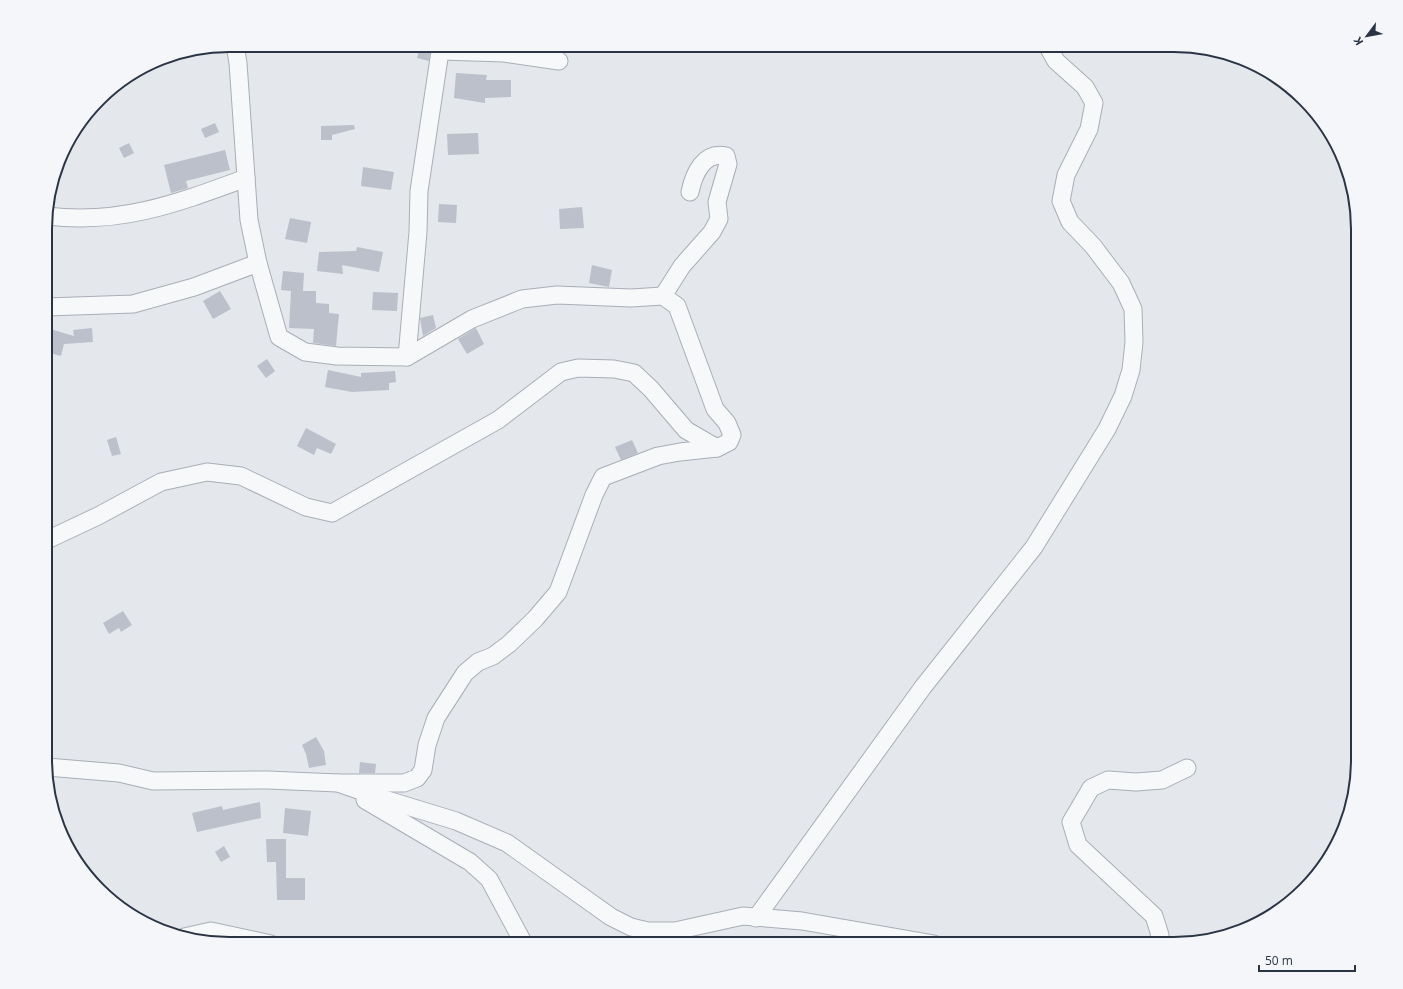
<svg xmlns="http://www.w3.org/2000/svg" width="1403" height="989" viewBox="0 0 1403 989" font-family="'Open Sans',sans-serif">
	<rect width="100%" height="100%" fill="#e4e7ec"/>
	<g fill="#bbc0ca">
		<polygon points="421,45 431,45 429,61 417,58"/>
		<polygon points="456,73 487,75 486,80 511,80 511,97 485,98 485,103 454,98"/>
		<polygon points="215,123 219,132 205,138 201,129"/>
		<polygon points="354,125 355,129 332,135 332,140 321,140 321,126"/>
		<polygon points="478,133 479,154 448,155 447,134"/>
		<polygon points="129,143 134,153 124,158 119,148"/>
		<polygon points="225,150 230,170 186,181 188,188 171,193 164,165"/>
		<polygon points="363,167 394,172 391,190 361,186"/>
		<polygon points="439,204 457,205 456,223 438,222"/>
		<polygon points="582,207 584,228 560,229 559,209"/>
		<polygon points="290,218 311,222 307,243 285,239"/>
		<polygon points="357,247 383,252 379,272 342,265 343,274 317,271 319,252 356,251"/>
		<polygon points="592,265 612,270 609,287 589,283"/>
		<polygon points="283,271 304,273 303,291 316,291 316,303 329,304 329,313 339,314 336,346 313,343 314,329 289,328 291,291 281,290"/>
		<polygon points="220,291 231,309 213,319 203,301"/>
		<polygon points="373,292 398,293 397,311 372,310"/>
		<polygon points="433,315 436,328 423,336 420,318"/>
		<polygon points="47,328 74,336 73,330 92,328 93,342 64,344 61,356 47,352"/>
		<polygon points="476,328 484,344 467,354 458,339"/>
		<polygon points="267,359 275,371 266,378 257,366"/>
		<polygon points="328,370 361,377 361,373 395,371 396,382 389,383 389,390 352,392 325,387"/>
		<polygon points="306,428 336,444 331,454 317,448 314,455 297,446"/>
		<polygon points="116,437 121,454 112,456 107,440"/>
		<polygon points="632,440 638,453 621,460 615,447"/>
		<polygon points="123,611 132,625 121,632 119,628 109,634 103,623"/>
		<polygon points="316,737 324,751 326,765 309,768 306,754 302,745"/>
		<polygon points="360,762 376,764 375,773 359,773"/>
		<polygon points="260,802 261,818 197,832 192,813 222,806 223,810"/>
		<polygon points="285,808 311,811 308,836 283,833"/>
		<polygon points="266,839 286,839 286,878 305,878 305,900 277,900 276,862 267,862"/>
		<polygon points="224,846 230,857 221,862 215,852"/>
	</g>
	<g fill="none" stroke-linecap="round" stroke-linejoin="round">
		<defs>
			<g id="minor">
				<polyline points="235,45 238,63 249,220 258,263 279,337 305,352 337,356 407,357 472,319 522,299 557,295 631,298 663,296 677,306 715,409 727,423 732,435 729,442 717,448 680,452 658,456 603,477 594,495 558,592 535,619 509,644 493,656 478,662 465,673 436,718 427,745 423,770 417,778 404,783 338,783"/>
				<polyline points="441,51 504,53 559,61"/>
				<path d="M47 216C121 225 178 203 246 178"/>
				<path d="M663 296 682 266 712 232 719 219 717 202 728 164 726 156C704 151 694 173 690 192"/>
				<polyline points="47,307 133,304 194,287 258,263"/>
				<polyline points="407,357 418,232 419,191 441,45"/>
				<polyline points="47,540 98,516 161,482 207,472 241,476 306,507 332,513 498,420 561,372 578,368 614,369 634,373 651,389 686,430 717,448"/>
				<polyline points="47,767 119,773 153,781 268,780 338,783 384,799 456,821 507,843 611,917 631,927 648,931 675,931 743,916 802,921 934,944"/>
				<polyline points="365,800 470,862 489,879 524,944"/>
				<polyline points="756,918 923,687 1034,547 1107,429 1123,396 1131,370 1134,342 1133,309 1121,283 1093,246 1070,222 1061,201 1066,175 1089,129 1094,103 1085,87 1056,61 1047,45"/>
				<polyline points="184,937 211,931 271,944"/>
				<polyline points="1157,944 1160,935 1154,916 1078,845 1071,822 1091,788 1108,780 1136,782 1162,780 1187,768"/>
			</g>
		</defs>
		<use href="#minor" stroke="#a9aeb7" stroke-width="19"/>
		<use href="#minor" stroke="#f7f8fa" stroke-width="17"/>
	</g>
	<path d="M0 0H1403V989H0ZM229 52H1174A177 177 0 0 1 1351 229V760A177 177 0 0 1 1174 937H229A177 177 0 0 1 52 760V229A177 177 0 0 1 229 52Z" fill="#f4f6f9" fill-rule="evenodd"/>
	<path fill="none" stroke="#2b3445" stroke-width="2" d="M229 52H1174A177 177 0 0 1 1351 229V760A177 177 0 0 1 1174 937H229A177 177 0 0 1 52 760V229A177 177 0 0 1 229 52Z"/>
	<g transform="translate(1367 36) rotate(238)" stroke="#f4f6f9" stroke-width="3" paint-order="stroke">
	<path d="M0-3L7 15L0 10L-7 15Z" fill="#2b3445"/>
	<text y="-6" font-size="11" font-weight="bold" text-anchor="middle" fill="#2b3445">K</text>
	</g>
	<path d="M1259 965v6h96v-6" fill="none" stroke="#2b3445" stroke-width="2"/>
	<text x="1265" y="965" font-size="12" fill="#2b3445" stroke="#f4f6f9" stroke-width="3" paint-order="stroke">50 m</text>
</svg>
